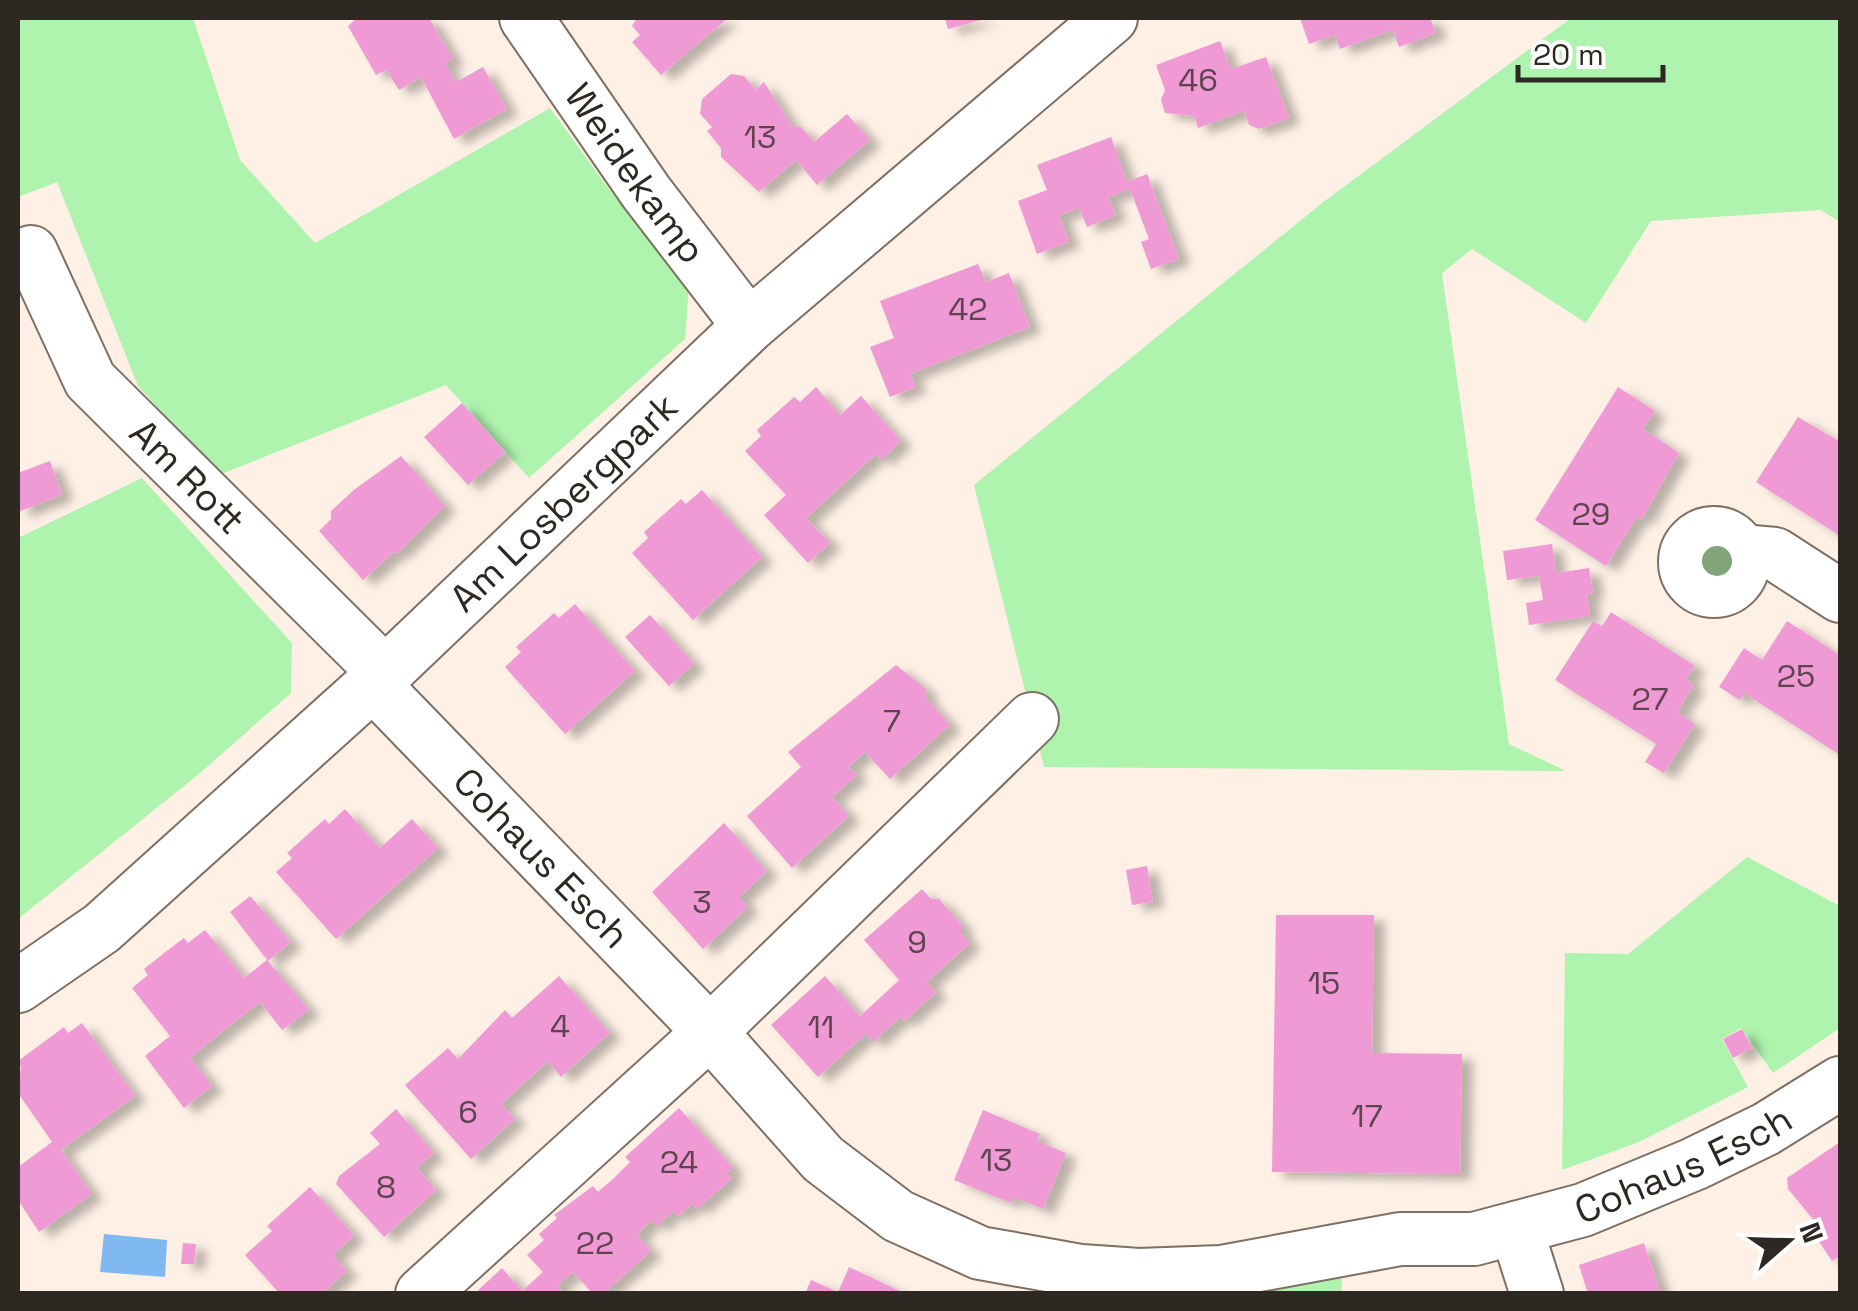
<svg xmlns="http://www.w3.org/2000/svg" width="1858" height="1311" viewBox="0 0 1858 1311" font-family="'Space Grotesk',sans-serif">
	<defs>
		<filter id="shadow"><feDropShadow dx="11" dy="6" stdDeviation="5" flood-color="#0004"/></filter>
	</defs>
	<rect width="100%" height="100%" fill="#fef0e5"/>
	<g fill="#aef3ae">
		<polygon points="18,18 193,18 240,160 315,243 550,108 608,188 689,287 685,339 529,478 446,385 219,475 138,386 57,182 18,197"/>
		<polygon points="1571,18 1840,18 1840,222 1821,210 1651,221 1586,323 1472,249 1442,273 1509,744 1566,771 1044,767 974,485 1322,203"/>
		<polygon points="142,478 292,643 291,693 199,774 18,919 18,538"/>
		<polygon points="1747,857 1840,906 1840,1028 1773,1073 1741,1028 1722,1039 1748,1087 1639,1142 1562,1170 1565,953 1628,954"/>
		<polygon points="1341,1268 1342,1293 1195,1294"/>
	</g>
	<polygon fill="#80b8f1" points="104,1234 167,1240 165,1277 100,1272"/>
	<g fill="#ef99d5" filter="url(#shadow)">
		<polygon points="357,18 429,18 453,59 445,64 456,82 483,67 507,109 454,139 421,77 399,90 386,70 376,75 348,26"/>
		<polygon points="637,18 728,18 661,75 632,42 640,35 632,26"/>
		<polygon points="945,18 985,18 985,19 948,29"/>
		<polygon points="1300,18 1430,18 1436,33 1399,47 1393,30 1340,49 1335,35 1309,44"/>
		<polygon points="1220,41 1231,69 1266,57 1289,118 1259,129 1249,125 1244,111 1198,128 1194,116 1165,113 1161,100 1165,90 1156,65"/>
		<polygon points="731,74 744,76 756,90 764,82 792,126 801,127 814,142 847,114 870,140 817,185 796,160 759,192 721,157 721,148 707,131 712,127 700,114 702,99"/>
		<polygon points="1111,137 1127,182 1147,174 1179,259 1151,269 1141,242 1149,239 1130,189 1108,197 1116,215 1087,227 1079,208 1059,215 1069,242 1037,254 1018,201 1047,190 1037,165"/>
		<polygon points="978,264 986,282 1009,273 1030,327 910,374 916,387 890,397 870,347 894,338 880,301"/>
		<polygon points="816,387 840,415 861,396 901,441 881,460 876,454 806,518 830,543 808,563 764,515 786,495 745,451 761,436 757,430 794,397 800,402"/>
		<polygon points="1618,387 1655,411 1643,429 1679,453 1642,519 1637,517 1606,566 1535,520"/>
		<polygon points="462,403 505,452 468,485 424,437"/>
		<polygon points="1798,417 1840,442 1840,536 1756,482"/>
		<polygon points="401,456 445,506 398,553 394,552 363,580 319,531 331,519 331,511 355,489"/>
		<polygon points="50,461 62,495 18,512 18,473"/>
		<polygon points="702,490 762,557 693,620 632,553 648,538 644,532 681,499 686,504"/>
		<polygon points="1552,544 1556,573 1589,568 1593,593 1587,594 1590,616 1529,625 1526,603 1543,600 1539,576 1507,580 1503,551"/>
		<polygon points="575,604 635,671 565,734 505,667 521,652 516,647 554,613 559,618"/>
		<polygon points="1611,612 1695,666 1686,679 1694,685 1677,712 1695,724 1664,773 1645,762 1656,744 1555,680 1593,621 1602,626"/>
		<polygon points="650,615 694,664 669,686 625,637"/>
		<polygon points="1787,621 1840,655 1840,755 1744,693 1740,700 1719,687 1744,648 1762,660"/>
		<polygon points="896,665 926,689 925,697 950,725 890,779 865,752 848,767 857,775 832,797 849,816 792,868 747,816 801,767 788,752"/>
		<polygon points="345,809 380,848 412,819 438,848 336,939 276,872 292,858 287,853 325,819 329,824"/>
		<polygon points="724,823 767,871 739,897 748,907 703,949 652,892"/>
		<polygon points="1147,866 1153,902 1132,905 1126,870"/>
		<polygon points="922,889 931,899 939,899 961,924 961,933 970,943 927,982 936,993 904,1021 900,1017 873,1042 866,1034 818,1077 771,1025 825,976 860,1016 882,996 899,980 864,940"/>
		<polygon points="250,896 291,942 268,961 230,912"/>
		<polygon points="1276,915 1374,915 1372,1053 1462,1054 1460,1174 1272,1172"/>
		<polygon points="205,930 244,978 267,960 309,1010 282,1030 260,1002 224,1030 190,1058 212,1086 184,1108 145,1056 170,1036 132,988 148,975 144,969 164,953 184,938 188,943"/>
		<polygon points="559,976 610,1033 561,1077 548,1061 501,1104 515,1119 471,1159 405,1085 448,1048 458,1059 505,1010 512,1018"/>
		<polygon points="82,1023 135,1096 61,1150 92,1194 39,1232 18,1200 18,1167 52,1142 18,1093 21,1067 18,1061 64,1027 68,1033"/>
		<polygon points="1742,1029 1752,1048 1733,1058 1723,1039"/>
		<polygon points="679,1108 733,1168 727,1173 732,1178 697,1209 692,1204 678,1216 673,1211 657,1226 651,1220 637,1235 651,1251 603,1294 593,1294 573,1272 557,1285 564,1294 474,1294 502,1268 522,1291 543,1272 527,1255 544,1240 539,1234 557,1218 554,1215 593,1186 598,1192 614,1178 630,1162 625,1157"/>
		<polygon points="396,1109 434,1153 417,1168 436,1190 384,1237 336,1184 339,1176 380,1144 370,1133"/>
		<polygon points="983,1110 1040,1134 1037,1141 1066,1153 1043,1209 1013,1197 1011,1203 954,1180"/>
		<polygon points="1840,1142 1840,1256 1832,1261 1814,1234 1821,1229 1788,1189 1787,1178"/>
		<polygon points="310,1187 354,1235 333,1255 347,1271 322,1294 280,1294 245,1255 272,1231 267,1226"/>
		<polygon points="183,1243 196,1244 194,1264 181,1264"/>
		<polygon points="1644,1243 1661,1294 1588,1294 1579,1265"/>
		<polygon points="849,1267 906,1294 805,1294 811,1280 838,1292"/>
	</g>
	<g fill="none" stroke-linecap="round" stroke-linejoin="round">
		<defs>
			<g id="minor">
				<path id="s1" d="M526 18 646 192 749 326"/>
				<path id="s2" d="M31 252 90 380 385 673"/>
				<circle cx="1714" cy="562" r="29"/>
				<polyline points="1741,551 1775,554 1840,596"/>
				<path id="s3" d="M373 684 710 1032 823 1159 898 1216 980 1253 1081 1271 1139 1275 1221 1272 1400 1239H1474L1583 1210 1694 1164 1766 1129 1840 1083"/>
				<path id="s4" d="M18 986 102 928 385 673 749 326 1111 18"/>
				<polyline points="1516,1228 1537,1294"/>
				<polyline points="422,1294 710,1032 1032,719"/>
			</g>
		</defs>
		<use href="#minor" stroke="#7e6f63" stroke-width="56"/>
		<use href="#minor" stroke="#fff" stroke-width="52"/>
	</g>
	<circle fill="#82a47a" cx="1717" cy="561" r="15"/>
	<g text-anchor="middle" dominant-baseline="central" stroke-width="9" stroke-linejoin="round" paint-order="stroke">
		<g font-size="32" fill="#5e444f">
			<text x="1198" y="80">46</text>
			<text x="760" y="137">13</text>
			<text x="968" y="309">42</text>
			<text x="1591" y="514">29</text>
			<text x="1796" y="676">25</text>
			<text x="1650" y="699">27</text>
			<text x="892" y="721">7</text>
			<text x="702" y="902">3</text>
			<text x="917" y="942">9</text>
			<text x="1324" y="983">15</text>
			<text x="560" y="1026">4</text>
			<text x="821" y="1027">11</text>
			<text x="468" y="1112">6</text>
			<text x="1367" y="1116">17</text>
			<text x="996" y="1160">13</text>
			<text x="679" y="1162">24</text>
			<text x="386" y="1187">8</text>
			<text x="595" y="1243">22</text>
		</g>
		<g font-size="38" fill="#2e2822" stroke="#fff">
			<text stroke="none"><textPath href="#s1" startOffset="190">Weidekamp</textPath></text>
			<text stroke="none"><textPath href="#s2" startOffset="278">Am Rott</textPath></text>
			<text stroke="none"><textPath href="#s4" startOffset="730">Am Losbergpark</textPath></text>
			<text stroke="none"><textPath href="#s3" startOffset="242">Cohaus Esch</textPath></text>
			<text stroke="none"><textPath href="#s3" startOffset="1560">Cohaus Esch</textPath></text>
		</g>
	</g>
	<rect width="1858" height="1311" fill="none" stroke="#2e2822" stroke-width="40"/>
	<g transform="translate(1788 1241) rotate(70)" stroke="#ffffff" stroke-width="8" paint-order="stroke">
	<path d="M0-8L18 38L0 25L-18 38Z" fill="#2e2822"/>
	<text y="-15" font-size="28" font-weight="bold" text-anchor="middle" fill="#2e2822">N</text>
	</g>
	<path d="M1518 65v15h145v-15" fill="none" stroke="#2e2822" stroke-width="5"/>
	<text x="1533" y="65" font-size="30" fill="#2e2822" stroke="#ffffff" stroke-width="8" paint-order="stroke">20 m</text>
</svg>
